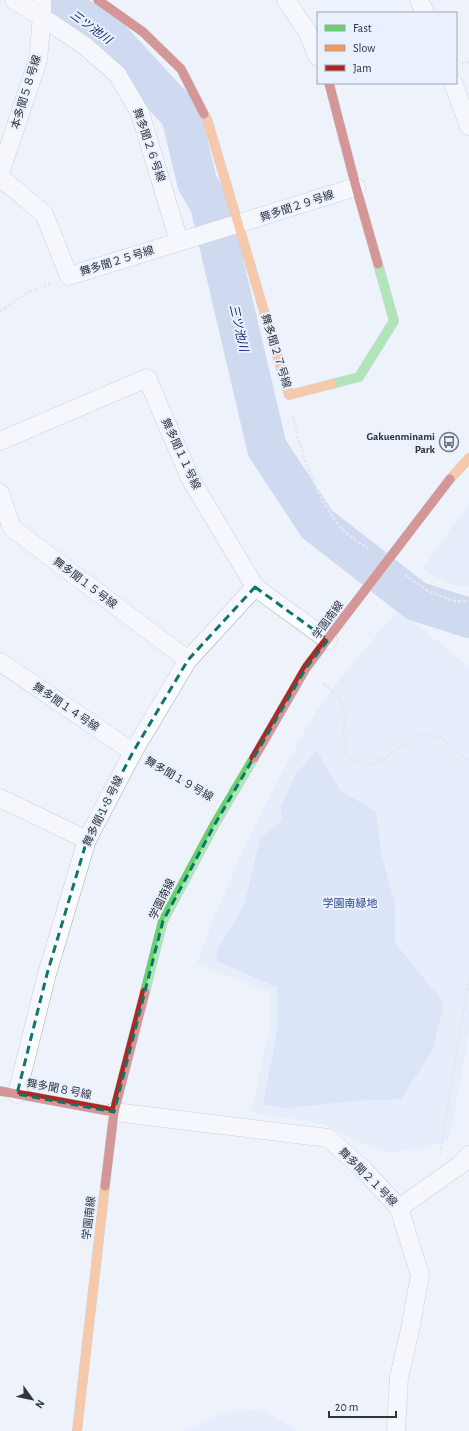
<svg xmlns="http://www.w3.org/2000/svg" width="469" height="1431" viewBox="0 0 469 1431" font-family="'Alegreya Sans','Noto Sans JP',sans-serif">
	<rect width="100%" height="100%" fill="#eef2fa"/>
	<g fill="#dce6fc">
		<polygon points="469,504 469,586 451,585 422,569"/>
		<path d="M399 610 469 667V1031L449 1140 427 1147 386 1153 351 1138 323 1124 251 1112 270 1029V992L197 963C224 890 255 820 293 753 301 739 308 724 317 711 342 675 370 642 399 610Z"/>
		<polygon points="262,1409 297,1431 183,1431 195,1427 224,1413"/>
	</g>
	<polygon fill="#c6d5f7" points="317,751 340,790 376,812 382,856 395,905 395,943 444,1003 433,1050 401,1099 355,1101 286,1108 263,1104 278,1027 277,987 216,961 218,948 244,905 260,838 282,821 281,806 295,775"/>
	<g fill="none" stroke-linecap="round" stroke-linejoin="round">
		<polyline stroke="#a9bbe2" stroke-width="40" points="52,0 107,35 181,115 197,182 210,205 267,448 317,524 416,601 469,618"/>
		<defs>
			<g id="street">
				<polyline points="42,0 42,17 85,46 117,74 140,113 179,241"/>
				<polyline points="286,0 307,31 318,57"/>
				<polyline points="419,0 425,13"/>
				<polyline points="453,83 469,126"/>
				<polyline points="0,173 38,60 42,17 14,0"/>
				<polyline points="0,177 44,214 69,276 356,187"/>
				<polyline points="0,441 147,378 191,480 255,587 328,640"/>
				<polyline points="0,493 12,528 188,660"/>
				<polyline points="0,662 133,752"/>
				<polyline points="0,798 87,840"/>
				<polyline points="17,1094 47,974 87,840 133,752 188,660 255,587"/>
				<polyline points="114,1112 328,1138 364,1170 399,1208 420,1275 410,1330 399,1377 396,1431"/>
				<polyline points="399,1208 460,1165 469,1155"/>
			</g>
			<g id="fast">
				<polyline points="332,384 359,377 394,321 378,264"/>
				<polyline points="145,992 163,921 215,824 254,758"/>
			</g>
			<g id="slow">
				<polyline points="204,114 207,119 289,395 332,384"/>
				<polyline points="450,479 469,458"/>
				<polyline points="77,1431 105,1186"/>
			</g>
			<g id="jam">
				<polyline points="98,0 143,32 181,69 204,114"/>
				<polyline points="329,83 356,187 378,264"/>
				<polyline points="254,758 306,668 339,624"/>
				<polyline points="0,1091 114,1112"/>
				<polyline points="105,1186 114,1112 145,992"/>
			</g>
		</defs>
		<use href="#street" stroke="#a6a9af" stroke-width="19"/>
		<use href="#fast" stroke="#a6a9af" stroke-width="10"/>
		<use href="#slow" stroke="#a6a9af" stroke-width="10"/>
		<use href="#jam" stroke="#a6a9af" stroke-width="10"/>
		<g stroke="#d9dadc" stroke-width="2.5" stroke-dasharray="3 2" stroke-linecap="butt">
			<polyline points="462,64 469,62"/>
			<polyline points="0,311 27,293 50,284"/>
			<path d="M293 416C301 455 316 497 341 528 348 536 360 542 368 549"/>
			<polyline points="405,575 428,591 453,601 469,601"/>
			<path d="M323 683 337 695 346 715C342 729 344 743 347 757L369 765 383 759 419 734 441 737 469 761"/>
			<polyline points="151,762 207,795"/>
			<polyline points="440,1154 469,977"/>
		</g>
		<use href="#street" stroke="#fcfdfe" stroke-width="18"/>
		<use href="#fast" stroke="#63d668" stroke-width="9"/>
		<use href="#slow" stroke="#ff974d" stroke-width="9"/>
		<use href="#jam" stroke="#b3261e" stroke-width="9"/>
		<defs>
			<polyline id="jam-bridge" points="339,624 450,479"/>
		</defs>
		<use href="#jam-bridge" stroke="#a6a9af" stroke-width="10" stroke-linecap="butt"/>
		<use href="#jam-bridge" stroke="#b3261e" stroke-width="9"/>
	</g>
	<path d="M0 0H469V1431H0ZM255 587 328 640 306 668 215 824 163 921 114 1112 17 1094 47 974 87 840 133 752 188 660Z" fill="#eef2fa" fill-opacity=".55" fill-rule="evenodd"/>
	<path fill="none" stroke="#0f766e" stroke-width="3" stroke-dasharray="8 5" stroke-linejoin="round" d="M255 587 328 640 306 668 215 824 163 921 114 1112 17 1094 47 974 87 840 133 752 188 660Z"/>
	<defs>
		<symbol id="bus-ring" viewBox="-11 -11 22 22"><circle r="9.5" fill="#e9f0ff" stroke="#73767d" stroke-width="1.5"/><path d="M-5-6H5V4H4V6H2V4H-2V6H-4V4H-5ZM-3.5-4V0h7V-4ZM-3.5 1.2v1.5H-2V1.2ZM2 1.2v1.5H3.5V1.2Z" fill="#73767d"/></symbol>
	</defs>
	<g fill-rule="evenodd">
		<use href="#bus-ring" x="438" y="431" width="22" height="22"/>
	</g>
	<g text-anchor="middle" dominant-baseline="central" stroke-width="4" stroke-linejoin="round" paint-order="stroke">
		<g font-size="11" fill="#313439" stroke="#e9f0ff">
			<text transform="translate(26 92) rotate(-73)">本多聞５８号線</text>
			<text transform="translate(149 145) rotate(71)">舞多聞２６号線</text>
			<text transform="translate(297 206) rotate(-18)">舞多聞２９号線</text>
			<text transform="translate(117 261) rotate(-17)">舞多聞２５号線</text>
			<text transform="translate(276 351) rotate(73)">舞多聞２７号線</text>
			<text transform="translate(181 454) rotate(65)">舞多聞１１号線</text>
			<text transform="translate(85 583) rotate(37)">舞多聞１５号線</text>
			<text transform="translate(328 620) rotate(-54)">学園南線</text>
			<text transform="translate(66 707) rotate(34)">舞多聞１４号線</text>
			<text transform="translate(179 779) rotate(30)">舞多聞１９号線</text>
			<text transform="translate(103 811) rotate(-64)">舞多聞１８号線</text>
			<text transform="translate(162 899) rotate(-64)">学園南線</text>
			<text transform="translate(59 1089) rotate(11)">舞多聞８号線</text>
			<text transform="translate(368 1177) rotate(45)">舞多聞２１号線</text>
			<text transform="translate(89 1218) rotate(-83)">学園南線</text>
		</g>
		<g font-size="11" font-weight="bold" fill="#313439" stroke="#e9f0ff" text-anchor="end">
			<text x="435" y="436">Gakuenminami<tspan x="435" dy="13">Park</tspan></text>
		</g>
		<g font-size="11" fill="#2e4788" stroke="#e9f0ff">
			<text x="350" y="903">学園南緑地</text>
		</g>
		<g font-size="12" font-style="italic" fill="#162c6a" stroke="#e9f0ff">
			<text transform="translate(91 27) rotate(36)">三ツ池川</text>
			<text transform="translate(239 328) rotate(77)">三ツ池川</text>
		</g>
	</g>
	<rect x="317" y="12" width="140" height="72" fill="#e9f0ff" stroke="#9fa5b0"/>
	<rect x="325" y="25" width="20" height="6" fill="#63d668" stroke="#9fa5b0"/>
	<text x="353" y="32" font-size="12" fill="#313439">Fast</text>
	<rect x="325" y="45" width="20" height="6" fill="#ff974d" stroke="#9fa5b0"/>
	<text x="353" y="52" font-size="12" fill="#313439">Slow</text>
	<rect x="325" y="65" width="20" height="6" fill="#b3261e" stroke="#9fa5b0"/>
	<text x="353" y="72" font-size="12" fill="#313439">Jam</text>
	<g transform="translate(32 1399) rotate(123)" stroke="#e9f0ff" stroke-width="3" paint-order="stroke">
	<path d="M0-3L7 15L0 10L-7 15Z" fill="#313439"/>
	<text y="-6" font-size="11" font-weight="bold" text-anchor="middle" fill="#313439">N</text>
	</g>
	<path d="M329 1411v6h67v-6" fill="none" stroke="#313439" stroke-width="2"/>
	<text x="335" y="1411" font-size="12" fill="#313439" stroke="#e9f0ff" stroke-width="3" paint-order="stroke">20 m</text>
</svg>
